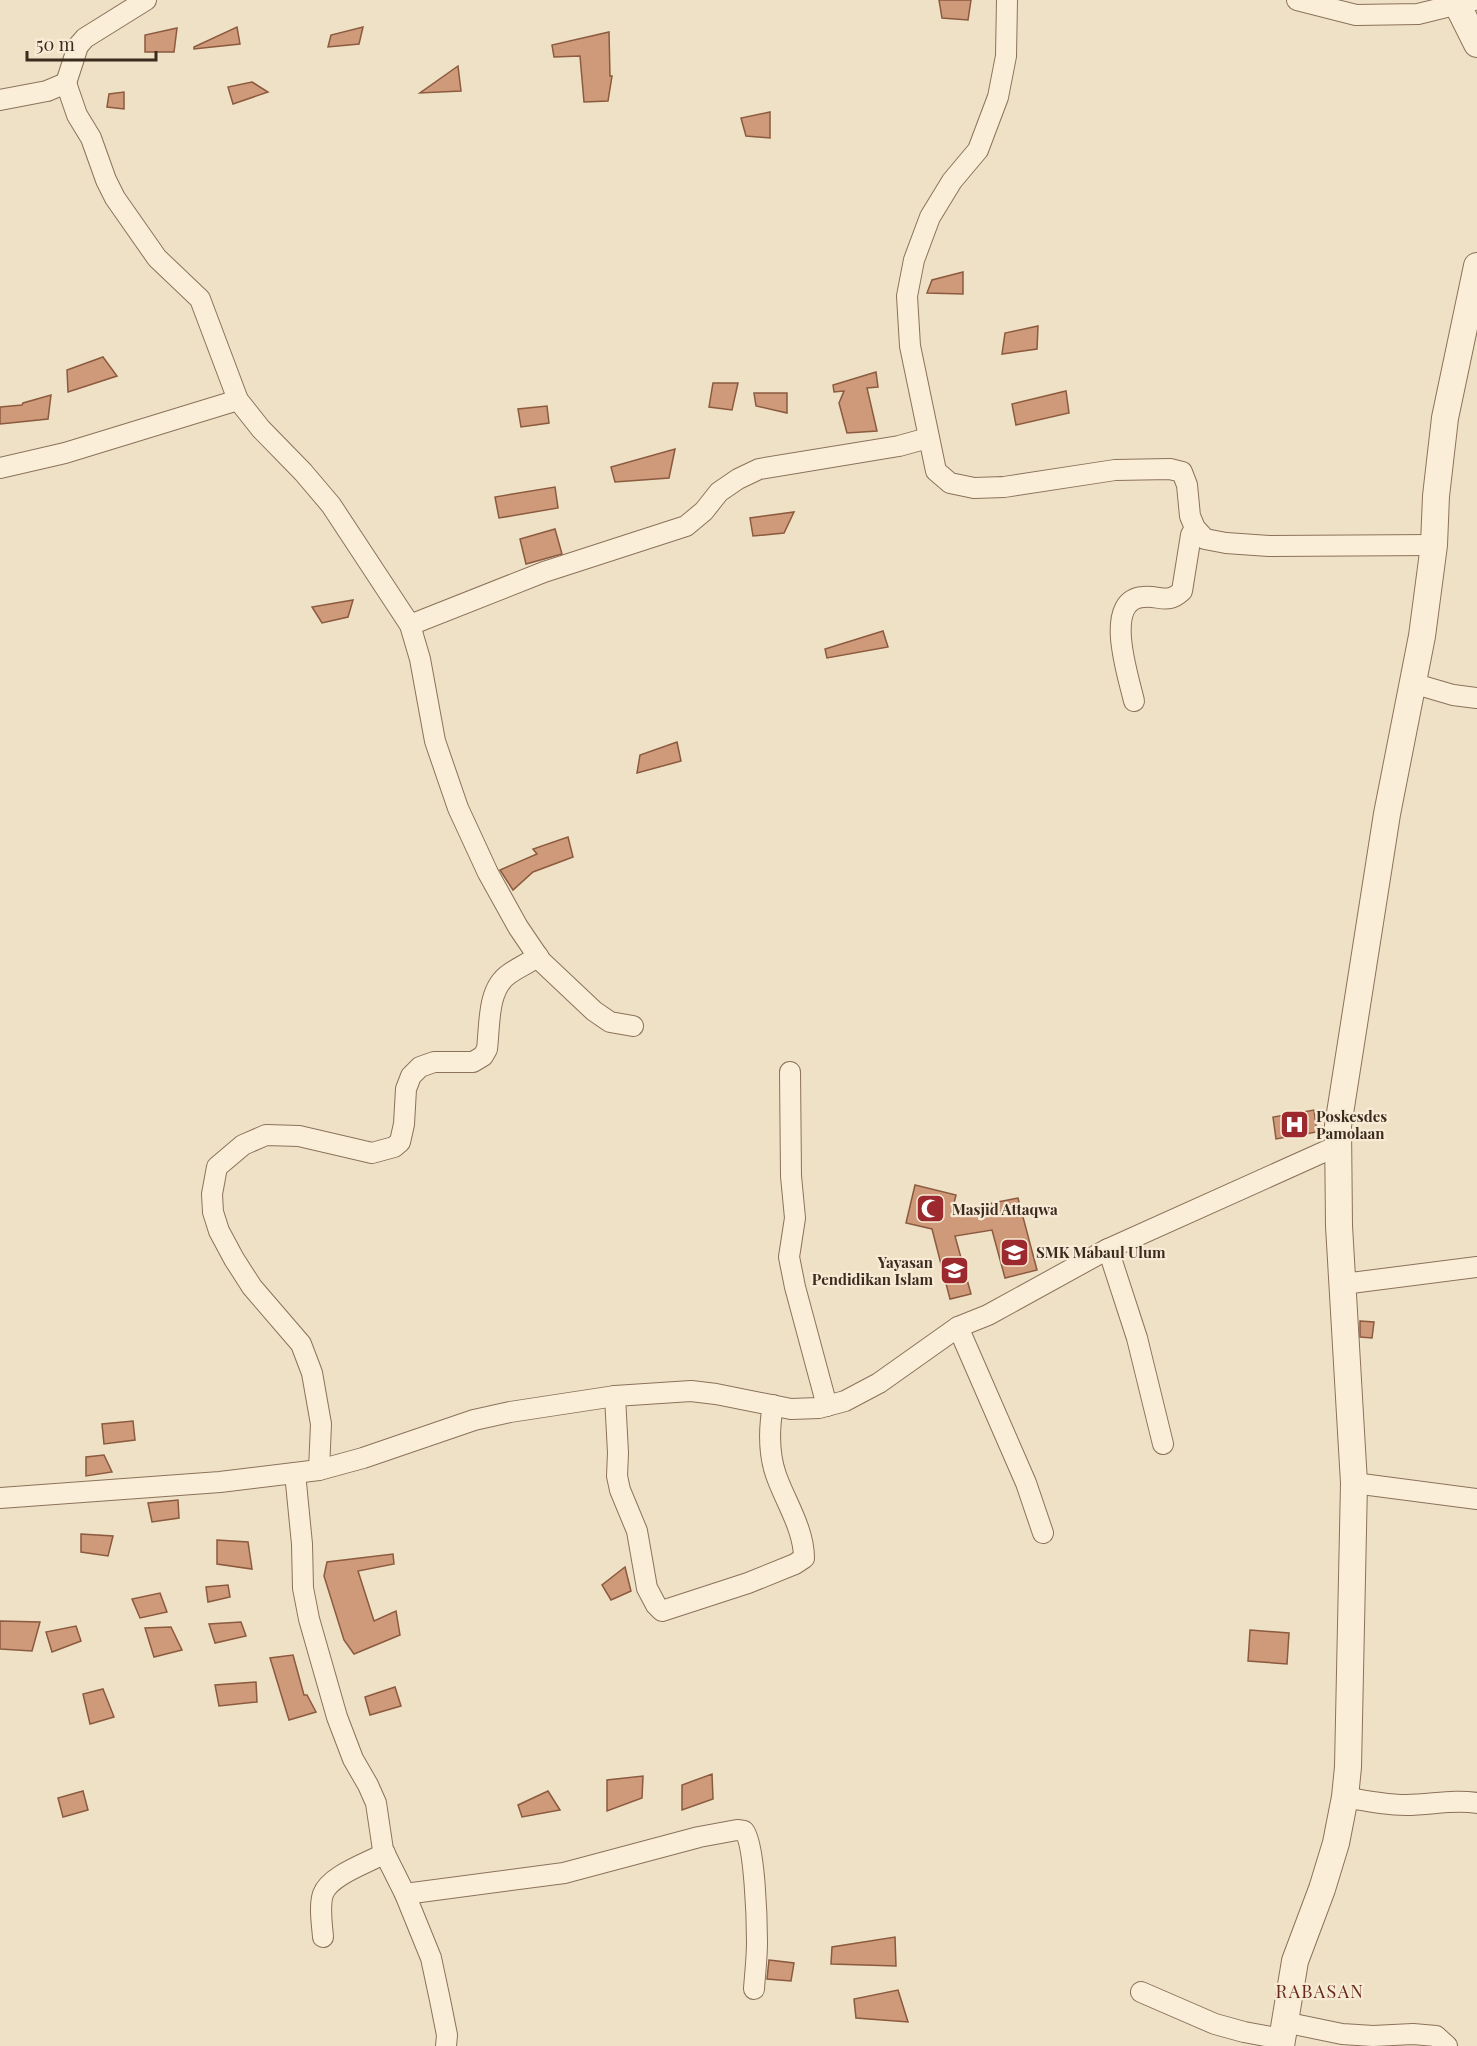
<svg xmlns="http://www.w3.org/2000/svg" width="1477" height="2046" viewBox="0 0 1477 2046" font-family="'Playfair Display',serif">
	<rect width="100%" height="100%" fill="#efe1c5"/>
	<g fill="#ce9a7a" stroke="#8b5a3f" stroke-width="1.5">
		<polygon points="939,0 971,0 968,20 942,18"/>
		<polygon points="237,27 240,44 194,49 194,47"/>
		<polygon points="363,27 359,44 328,47 331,35"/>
		<polygon points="177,28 174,52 145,52 145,35"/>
		<polygon points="609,32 610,76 612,76 608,101 584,102 580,56 554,57 552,45"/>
		<polygon points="458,66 461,91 420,93"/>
		<polygon points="252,82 268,92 233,104 228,87"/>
		<polygon points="124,92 124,109 107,107 109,94"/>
		<polygon points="770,112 770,138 746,136 741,118"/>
		<polygon points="963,272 963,294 927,293 932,280"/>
		<polygon points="1038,326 1037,349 1002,354 1005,333"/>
		<polygon points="103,357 117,376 68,392 67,370"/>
		<polygon points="876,372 878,387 867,388 877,431 847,433 839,403 844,391 834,392 833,385"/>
		<polygon points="713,383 738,383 732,410 709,407"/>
		<polygon points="1066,391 1069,413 1016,425 1012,404"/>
		<polygon points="754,393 787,393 787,413 756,406"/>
		<polygon points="51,395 48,419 0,424 0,407 22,405 23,403"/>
		<polygon points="547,406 549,423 521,427 518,409"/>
		<polygon points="675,449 669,478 615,482 611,467"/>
		<polygon points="555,487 558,508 499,518 495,497"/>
		<polygon points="794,512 784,533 753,536 750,518"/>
		<polygon points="555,529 562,554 526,564 520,539"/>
		<polygon points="353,600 348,617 322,623 312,607"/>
		<polygon points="883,631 888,647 827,658 825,649"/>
		<polygon points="677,742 681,761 637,773 640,755"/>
		<polygon points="568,837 573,857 533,872 513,890 500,870 537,854 533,849"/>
		<polygon points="1314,1110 1317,1132 1276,1139 1273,1117"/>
		<polygon points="915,1185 956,1195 952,1211 1018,1198 1037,1270 1005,1278 992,1230 955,1236 971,1294 950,1299 932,1229 906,1223"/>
		<polygon points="1360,1321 1374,1322 1372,1338 1360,1337"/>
		<polygon points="133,1421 135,1440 104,1444 102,1424"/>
		<polygon points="104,1455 112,1472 86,1476 86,1457"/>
		<polygon points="178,1500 179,1518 152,1522 148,1503"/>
		<polygon points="81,1534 113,1536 108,1556 81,1552"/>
		<polygon points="217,1540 248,1542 252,1569 217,1564"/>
		<polygon points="393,1554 394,1564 358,1571 374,1621 396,1611 400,1635 354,1654 344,1640 324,1576 327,1562"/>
		<polygon points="625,1567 631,1591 611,1600 602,1585"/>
		<polygon points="228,1585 230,1597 208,1602 206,1587"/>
		<polygon points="160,1593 167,1612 140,1618 132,1599"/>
		<polygon points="0,1621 40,1622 32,1651 0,1649"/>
		<polygon points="241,1622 246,1636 215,1643 209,1624"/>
		<polygon points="76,1626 81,1641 52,1652 46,1632"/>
		<polygon points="171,1627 182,1650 154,1657 145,1628"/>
		<polygon points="1250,1630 1289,1633 1287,1664 1248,1661"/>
		<polygon points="293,1655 304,1695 307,1695 316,1712 289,1720 270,1658"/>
		<polygon points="256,1682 257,1702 219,1706 215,1685"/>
		<polygon points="395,1687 401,1706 370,1715 365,1697"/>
		<polygon points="103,1689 114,1717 90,1724 83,1694"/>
		<polygon points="712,1774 713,1799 682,1810 682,1785"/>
		<polygon points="643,1776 642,1798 607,1811 607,1780"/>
		<polygon points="83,1791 88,1810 63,1817 58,1798"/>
		<polygon points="548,1791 560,1810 522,1817 518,1805"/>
		<polygon points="895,1937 896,1966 831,1964 832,1947"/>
		<polygon points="769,1960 794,1963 791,1981 767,1979"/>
		<polygon points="898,1990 908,2022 856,2018 854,1999"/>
	</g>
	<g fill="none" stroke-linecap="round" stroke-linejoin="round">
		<defs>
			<g id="minor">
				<polyline points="1007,0 1006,56 998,97 978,150 952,181 930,217 914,260 907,296 910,346 936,471 950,483 974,488 1004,487 1115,470 1170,469 1182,472 1187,485 1190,516 1195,528 1205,539 1226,543 1269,546 1434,545"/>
				<polyline points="1297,0 1356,15 1418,14 1475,0"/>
				<polyline points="66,83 77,115 91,138 106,180 115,198 157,258 200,299 238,400 261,429 303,472 331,505 410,625 420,659 435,741 458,808 488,873 518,927 541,961 594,1011 610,1022 633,1026"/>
				<polyline points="0,100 47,91 66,83 78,46 85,38 146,0"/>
				<polyline points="0,468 65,453 238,400"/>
				<polyline points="410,625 544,572 686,526 704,511 719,492 738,479 759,469 899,446 928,438"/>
				<polyline points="1412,683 1453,695 1477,698"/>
				<path d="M1134 701C1129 678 1102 600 1143 597 1160 595 1167 605 1182 591L1191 535 1195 528"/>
				<polyline points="790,1072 791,1176 795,1218 789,1257 795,1287 827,1406"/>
				<polyline points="1108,1249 1137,1338 1163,1444"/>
				<polyline points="1343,1284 1477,1267"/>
				<polyline points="958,1327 1026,1483 1043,1533"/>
				<path d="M615 1396 618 1453 617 1476 620 1490 637 1531 647 1588 656 1605 662 1611 748 1583 795 1564 804 1558C804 1529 785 1501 776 1475 768 1452 769 1428 773 1405"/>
				<path d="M319 1470 321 1424 312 1373 301 1344 252 1287 234 1259 219 1231 213 1212 212 1194 217 1167 243 1145 266 1135 299 1136 372 1153 394 1147 400 1142 404 1124 406 1089 411 1076 420 1067 434 1062H473L483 1056 487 1049C490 1025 487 989 509 974 519 967 529 963 538 956"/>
				<polyline points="295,1473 302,1544 303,1588 309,1619 337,1717 353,1759 368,1785 376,1803 383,1850 405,1894 431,1958 440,2000 447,2035 446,2046"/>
				<polyline points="1354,1483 1477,1499"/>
				<polyline points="0,1498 220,1482 319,1470 363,1458 474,1420 510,1412 615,1396 691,1391 716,1394 791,1409 819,1408 845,1401 879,1383 958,1327 988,1315 1108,1249 1337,1146"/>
				<path d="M1345 1797C1365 1801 1386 1805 1406 1805 1431 1805 1453 1799 1477 1803"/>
				<path d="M405 1894 564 1873 699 1837 737 1830 744 1831C755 1844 757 1923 757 1942 757 1958 755 1974 754 1989"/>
				<path d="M323 1937C322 1924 319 1906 323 1894 330 1875 368 1863 385 1853"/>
				<polyline points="1141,1992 1215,2024 1244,2032 1282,2039"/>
				<polyline points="1284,2022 1342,2034 1373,2036 1413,2034 1436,2036 1447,2046"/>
			</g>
			<g id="tertiary">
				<polyline points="1455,0 1477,44"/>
				<polyline points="1281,2046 1295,1961 1322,1889 1336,1843 1345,1797 1348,1767 1354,1483 1339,1226 1338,1126 1387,814 1422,636 1434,545 1436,496 1445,418 1477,266"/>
			</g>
		</defs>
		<use href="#minor" stroke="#8b725a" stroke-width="22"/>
		<use href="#tertiary" stroke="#8b725a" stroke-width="28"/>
		<use href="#minor" stroke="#faeed9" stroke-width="20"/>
		<use href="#tertiary" stroke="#faeed9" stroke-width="26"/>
	</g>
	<defs>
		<symbol id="hospital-square" viewBox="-11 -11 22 22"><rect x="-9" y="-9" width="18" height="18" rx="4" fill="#9c292e" stroke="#f7ebd5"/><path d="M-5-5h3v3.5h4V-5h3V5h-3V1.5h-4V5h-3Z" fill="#fff"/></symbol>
		<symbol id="mosque-square" viewBox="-11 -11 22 22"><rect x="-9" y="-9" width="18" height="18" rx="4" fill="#9c292e" stroke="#f7ebd5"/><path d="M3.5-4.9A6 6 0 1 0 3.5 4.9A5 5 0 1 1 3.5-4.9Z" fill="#fff"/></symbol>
		<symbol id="school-square" viewBox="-11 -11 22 22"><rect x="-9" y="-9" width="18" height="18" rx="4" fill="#9c292e" stroke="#f7ebd5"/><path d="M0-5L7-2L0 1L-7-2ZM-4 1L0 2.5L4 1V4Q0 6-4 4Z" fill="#fff"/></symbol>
	</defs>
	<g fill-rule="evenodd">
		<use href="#hospital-square" x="1278" y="1108" width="33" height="33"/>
		<use href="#mosque-square" x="914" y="1192" width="33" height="33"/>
		<use href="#school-square" x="998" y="1236" width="33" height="33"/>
		<use href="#school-square" x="938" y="1254" width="33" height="33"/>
	</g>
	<g text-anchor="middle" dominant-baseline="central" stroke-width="4.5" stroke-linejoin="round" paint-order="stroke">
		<g font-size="15" font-weight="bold" fill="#3b2b1f" stroke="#f7ebd5" text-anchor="start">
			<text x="1316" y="1116">Poskesdes<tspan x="1316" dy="17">Pamolaan</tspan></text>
			<text x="952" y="1209">Masjid Attaqwa</text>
			<text x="1036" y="1252">SMK Mabaul Ulum</text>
			<text x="933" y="1262" text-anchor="end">Yayasan<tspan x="933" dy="17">Pendidikan Islam</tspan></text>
		</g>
		<g font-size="18" letter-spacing="1.5" fill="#682a1d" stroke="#f7ebd5">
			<text x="1320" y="1991">RABASAN</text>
		</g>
	</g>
	<path d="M27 51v9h129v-9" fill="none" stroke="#3b2b1f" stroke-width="3"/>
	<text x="36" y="51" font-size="18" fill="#3b2b1f" stroke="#f7ebd5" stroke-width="4.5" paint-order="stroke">50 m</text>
</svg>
